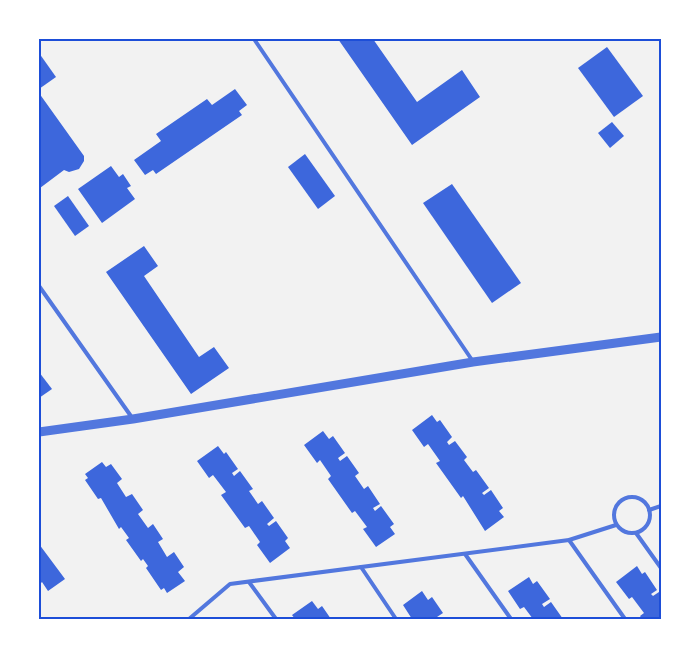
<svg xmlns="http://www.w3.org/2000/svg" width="700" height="658" viewBox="0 0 700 658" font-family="Raleway,sans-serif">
	<rect width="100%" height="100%" fill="#f2f2f2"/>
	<g fill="#3d67dc">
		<polygon points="338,39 373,39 417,102 462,70 480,97 412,145"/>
		<polygon points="607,47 643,96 614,117 578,68"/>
		<polygon points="39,53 56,77 39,89"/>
		<polygon points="235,89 247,105 239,111 242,115 156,174 153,170 145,175 134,160 161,141 156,134 207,99 212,105"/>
		<polygon points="39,93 84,156 84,161 79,169 69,172 64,170 40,188"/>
		<polygon points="612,122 624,136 610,148 598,133"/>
		<polygon points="305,154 335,196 318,209 288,167"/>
		<polygon points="111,166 119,177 123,174 131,186 127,188 135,199 102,223 78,189"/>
		<polygon points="452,184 521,283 492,303 423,203"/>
		<polygon points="68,196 89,226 75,236 54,206"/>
		<polygon points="144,246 158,266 144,276 199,357 214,347 229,368 191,394 106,272"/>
		<polygon points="39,372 52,389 39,398"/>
		<polygon points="432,415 437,422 440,420 452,437 447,442 449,445 455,441 467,457 464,460 473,472 476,470 489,488 482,493 484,495 491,490 503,508 499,511 504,517 485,531 463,496 461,498 436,463 440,461 428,444 424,447 412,430"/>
		<polygon points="323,431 329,439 333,436 345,453 338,458 340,461 347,456 359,473 355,476 364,489 368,486 380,504 373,508 375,511 381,506 394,524 390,527 395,534 376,547 363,529 367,527 355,511 352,513 328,479 331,476 320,460 317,463 304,445"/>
		<polygon points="218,446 224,454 226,452 238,469 232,473 234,476 240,471 253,489 249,491 258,504 262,501 274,518 267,524 269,526 276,521 288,538 285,541 290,548 270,563 257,545 260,542 249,526 245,528 221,495 226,492 213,475 209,478 197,461"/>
		<polygon points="102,462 106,467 111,464 122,479 117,483 126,497 132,494 143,510 138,514 148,528 153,524 163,539 158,542 167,557 174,552 184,567 178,572 185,581 167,593 164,588 161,590 146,568 148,566 143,559 141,561 126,540 129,538 121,527 119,529 101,498 98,499 85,480 88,478 85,474"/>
		<polygon points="39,544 65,579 48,591 42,582 39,585"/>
		<polygon points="637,566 642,574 645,572 657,590 651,594 653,596 659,592 661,595 661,619 642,619 640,616 644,613 632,597 629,599 616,582"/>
		<polygon points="529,577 533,584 537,581 550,599 542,604 544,607 551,602 563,619 533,619 524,607 520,609 508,591"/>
		<polygon points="422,591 428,600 432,597 443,613 437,617 438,619 412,619 403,605"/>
		<polygon points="312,601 318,609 322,606 331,619 295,619 292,615"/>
	</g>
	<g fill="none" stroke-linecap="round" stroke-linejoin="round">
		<g stroke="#5277de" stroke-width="4">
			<polyline points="254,39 472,360"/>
			<polyline points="39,286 133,419"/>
			<circle cx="632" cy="515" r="18"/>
			<polyline points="649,510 661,506"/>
			<polyline points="636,533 661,568"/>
			<polyline points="569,540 625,619"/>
			<polyline points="465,554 511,619"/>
			<polyline points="361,567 396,619"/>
			<polyline points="249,582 276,619"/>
			<polyline points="189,619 230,584 569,540 616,525"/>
		</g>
		<polyline stroke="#5277de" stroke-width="9" points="39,432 133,419 473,362 661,337"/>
	</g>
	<rect width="700" height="658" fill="none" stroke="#ffffff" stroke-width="80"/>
	<rect x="40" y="40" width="620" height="578" fill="none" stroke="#1d4ed8" stroke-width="2"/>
</svg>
